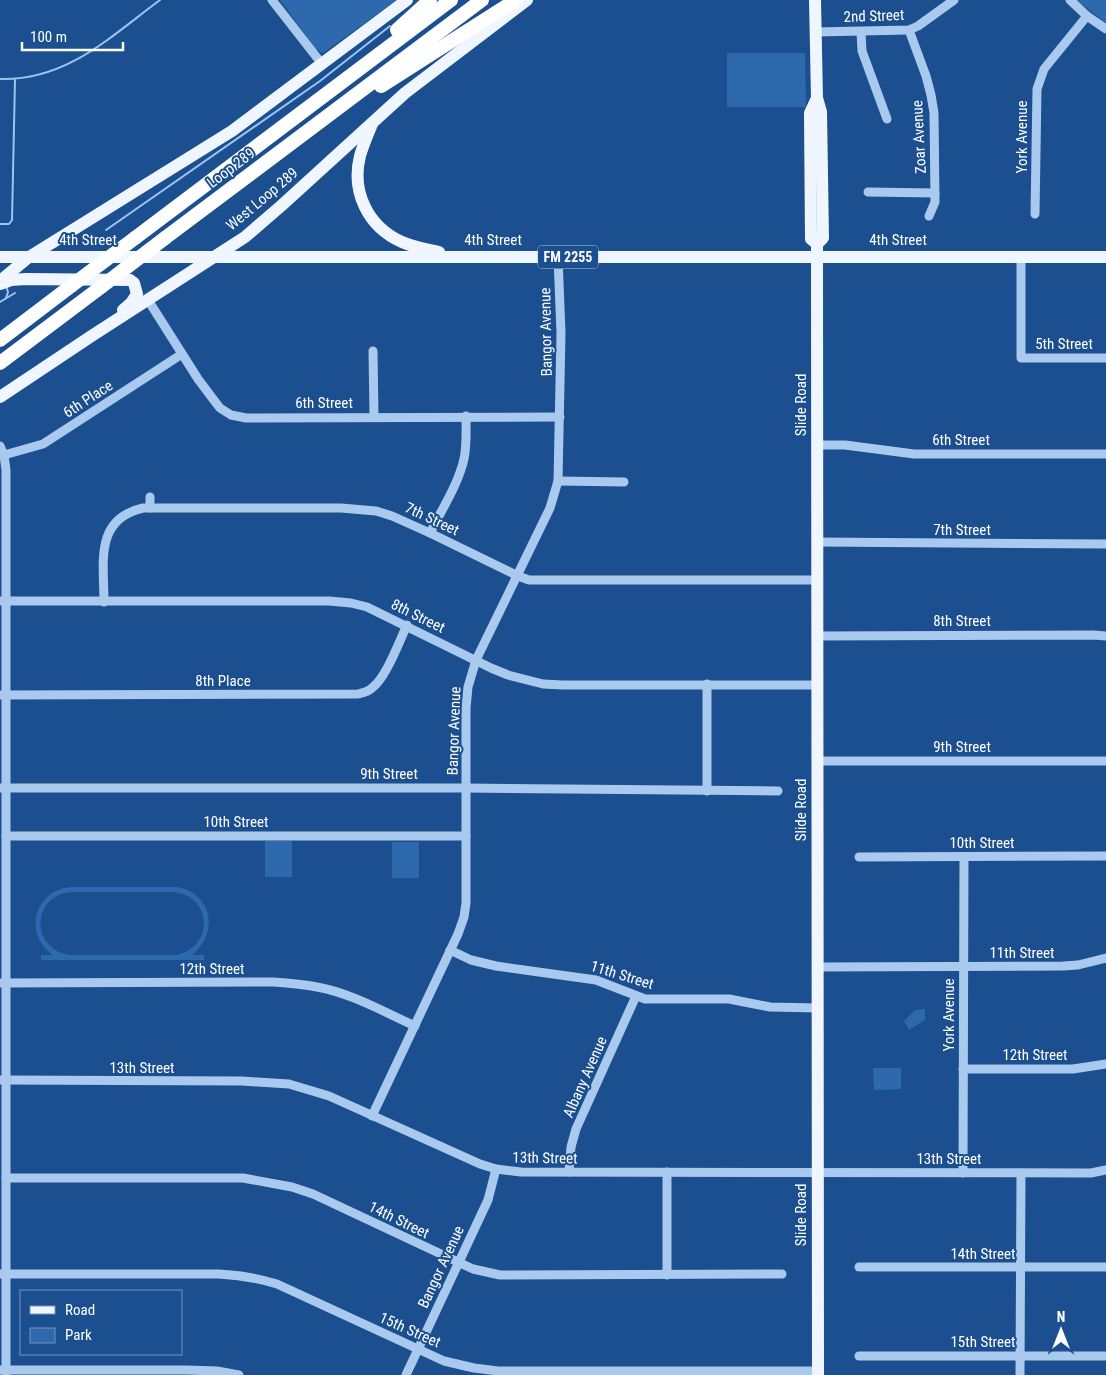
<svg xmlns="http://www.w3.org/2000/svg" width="1106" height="1375" viewBox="0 0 1106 1375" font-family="'Roboto Condensed',sans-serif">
	<rect width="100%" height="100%" fill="#1b4f8f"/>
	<g fill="#2e69ad" fill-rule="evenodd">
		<polygon points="280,0 397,0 323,53 316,49"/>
		<polygon points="1076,0 1106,0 1106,23"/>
		<polygon points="727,53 805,53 806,107 727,107"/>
		<rect x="265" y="841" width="27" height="36"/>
		<rect x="392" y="842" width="27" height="36"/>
		<path d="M71 887H177C212 893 220 933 192 955H204V960H41V955H53C23 934 34 890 71 887ZM72 892H173C212 895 215 946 177 955H70C30 949 31 895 72 892Z"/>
		<polygon points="925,1009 925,1020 909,1030 904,1021 915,1010"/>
		<polygon points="873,1068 901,1068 901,1089 874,1090"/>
	</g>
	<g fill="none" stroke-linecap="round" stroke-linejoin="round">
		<g stroke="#9cc4f0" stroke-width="2">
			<path d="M0 79C66 81 110 37 160 0"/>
			<polyline points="0,224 9,224 12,220 15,80"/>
			<polyline points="106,230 320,81 390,26"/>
			<polyline points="6,298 8,292 6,286"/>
			<polyline points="0,302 15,293"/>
		</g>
		<g stroke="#a9c9ee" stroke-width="9">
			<polyline points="272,0 322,64"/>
			<polyline points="1070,0 1087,16 1106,29"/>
			<polyline points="909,30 926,76 931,95 934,113 935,202 929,216"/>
			<polyline points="816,32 909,30 918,26 954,0"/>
			<polyline points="861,32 862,51 887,119"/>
			<polyline points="868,192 935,193"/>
			<polyline points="1035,214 1037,89 1044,69 1087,16"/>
			<polyline points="1021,257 1021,358 1106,358"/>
			<polyline points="148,300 198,379 213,399 220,408 231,415 246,418 560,417"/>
			<polyline points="373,351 374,417"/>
			<polyline points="817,445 845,445 914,454 1106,454"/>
			<polyline points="0,446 4,455 6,470 6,1375"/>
			<polyline points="4,455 43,444 182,354"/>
			<polyline points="558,481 624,482"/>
			<polyline points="150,497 150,508"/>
			<path d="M430 533C442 509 458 485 464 459 467 445 466 431 466 416"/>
			<polyline points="817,542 1106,544"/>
			<polyline points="0,601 329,601 351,603 367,607 491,668 508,675 543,684 563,685 817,685"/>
			<path d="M104 602C104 563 94 519 143 508H341L376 511 392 516 430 533 518 576 529 580H817"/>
			<polyline points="817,636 1094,635 1106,636"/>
			<path d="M1 695 358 694C362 693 368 692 372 688 386 678 399 642 407 625"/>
			<polyline points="817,761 1106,761"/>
			<polyline points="0,788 466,788 778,791"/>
			<polyline points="707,791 707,684"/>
			<polyline points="6,836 466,836"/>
			<polyline points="859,857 1106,856"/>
			<polyline points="450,950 471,960 496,966 596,980 645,999 729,999 770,1007 818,1008"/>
			<polyline points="817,967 1063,966 1078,965 1106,958"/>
			<path d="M1 983 273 982C288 983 302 984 317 987 351 993 384 1012 415 1026"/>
			<polyline points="963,1069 1073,1069 1106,1064"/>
			<polyline points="0,1080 242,1081 289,1084 329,1096 480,1164 496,1169 521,1172 1091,1173 1106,1170"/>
			<polyline points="372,1116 458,934 464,917 466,903 466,708 468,687 476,660 550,508 558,481 561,333 558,257"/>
			<polyline points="569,1172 571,1147 576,1129 636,996"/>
			<polyline points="667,1172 667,1275"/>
			<polyline points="963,1173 964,857"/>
			<polyline points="6,1178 243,1178 292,1187 313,1194 473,1269 500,1275 782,1274"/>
			<polyline points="859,1267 1106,1267"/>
			<path d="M0 1274H219C240 1275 257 1278 277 1284L444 1361 474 1368 498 1371H818"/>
			<polyline points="859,1356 1106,1356"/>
			<polyline points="0,1370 186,1370 217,1371 239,1375"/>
			<polyline points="406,1375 488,1200 496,1169"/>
			<polyline points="1020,1375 1021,1173"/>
		</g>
		<g stroke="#f0f6ff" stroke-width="12">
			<polyline points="815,0 817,98 821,112 823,238 817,244 818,1375"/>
			<polyline points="817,98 810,113 811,239 817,244"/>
			<path d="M372 124C368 134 363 145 360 156 351 192 368 227 402 242 413 247 426 249 439 252"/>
			<polyline points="0,257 1106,257"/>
			<polyline points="0,281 29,257 232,131 407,0"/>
			<polyline points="0,284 11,280 26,279 130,280 134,283 137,294 131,303 123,310"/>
			<polyline points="0,397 93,335 245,237 281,206 405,93 527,0"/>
		</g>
		<g stroke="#fff" stroke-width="14">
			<polyline points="397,30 430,0"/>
			<polyline points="381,86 516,0"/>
			<polyline points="135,238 451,0"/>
			<polyline points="165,238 482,0"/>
			<polyline points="0,340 71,286"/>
			<polyline points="0,363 101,287"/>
		</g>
		<g stroke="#fff" stroke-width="14">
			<polyline points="71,286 135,238"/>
			<polyline points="101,287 165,238"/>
		</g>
	</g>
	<g text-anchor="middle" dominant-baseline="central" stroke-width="4" stroke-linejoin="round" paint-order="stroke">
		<rect fill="#1b4f8f" stroke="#bbcadd" stroke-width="1" x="538" y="245.5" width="60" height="23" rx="4"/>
		<g font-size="14" font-weight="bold" fill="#fff">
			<text x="568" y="257">FM 2255</text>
		</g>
		<g font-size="15" fill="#fff" stroke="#1b4f8f">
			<text transform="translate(874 16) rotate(-2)">2nd Street</text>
			<text transform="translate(919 137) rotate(-93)">Zoar Avenue</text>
			<text transform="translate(1022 137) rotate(-90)">York Avenue</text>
			<text transform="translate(231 168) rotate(-37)">Loop 289</text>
			<text transform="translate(262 199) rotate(-40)">West Loop 289</text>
			<text x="88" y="240">4th Street</text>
			<text x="493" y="240">4th Street</text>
			<text x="898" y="240">4th Street</text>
			<text transform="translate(546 332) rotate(-91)">Bangor Avenue</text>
			<text x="1064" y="344">5th Street</text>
			<text transform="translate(88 399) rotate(-33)">6th Place</text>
			<text x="324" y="403">6th Street</text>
			<text transform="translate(801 405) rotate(-90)">Slide Road</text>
			<text x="961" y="440">6th Street</text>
			<text transform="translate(432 519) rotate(25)">7th Street</text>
			<text x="962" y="530">7th Street</text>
			<text transform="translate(418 616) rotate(26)">8th Street</text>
			<text x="962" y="621">8th Street</text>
			<text x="223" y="681">8th Place</text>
			<text transform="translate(454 731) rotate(-88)">Bangor Avenue</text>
			<text x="962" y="747">9th Street</text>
			<text x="389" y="774">9th Street</text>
			<text transform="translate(801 810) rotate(-90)">Slide Road</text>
			<text x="236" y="822">10th Street</text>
			<text x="982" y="843">10th Street</text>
			<text x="1022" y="953">11th Street</text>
			<text x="212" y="969">12th Street</text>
			<text transform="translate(622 975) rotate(17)">11th Street</text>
			<text transform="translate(949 1015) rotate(-90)">York Avenue</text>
			<text x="1035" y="1055">12th Street</text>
			<text x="142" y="1068">13th Street</text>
			<text transform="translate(585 1077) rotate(-66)">Albany Avenue</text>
			<text transform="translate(545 1158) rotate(1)">13th Street</text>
			<text x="949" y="1159">13th Street</text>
			<text transform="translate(801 1215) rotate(-90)">Slide Road</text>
			<text transform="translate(399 1220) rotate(26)">14th Street</text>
			<text x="983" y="1254">14th Street</text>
			<text transform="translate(441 1267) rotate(-65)">Bangor Avenue</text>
			<text transform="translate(410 1330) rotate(24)">15th Street</text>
			<text x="983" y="1342">15th Street</text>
		</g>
	</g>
	<rect x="20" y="1290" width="162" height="65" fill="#1b4f8f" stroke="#7695bc"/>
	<rect x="30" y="1306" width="25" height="8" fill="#f0f6ff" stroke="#7695bc"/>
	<text x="65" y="1315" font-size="15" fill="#ffffff">Road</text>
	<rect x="30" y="1328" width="25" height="15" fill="#2e69ad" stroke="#7695bc"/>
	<text x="65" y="1340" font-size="15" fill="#ffffff">Park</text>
	<g transform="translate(1061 1330)" stroke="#1b4f8f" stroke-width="4" paint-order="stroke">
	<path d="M0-4L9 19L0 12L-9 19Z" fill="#ffffff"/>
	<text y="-8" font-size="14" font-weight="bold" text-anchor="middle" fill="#ffffff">N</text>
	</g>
	<path d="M22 42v8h101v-8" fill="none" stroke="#ffffff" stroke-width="2.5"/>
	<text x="30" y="42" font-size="15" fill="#ffffff" stroke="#1b4f8f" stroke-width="4" paint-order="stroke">100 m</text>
</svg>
